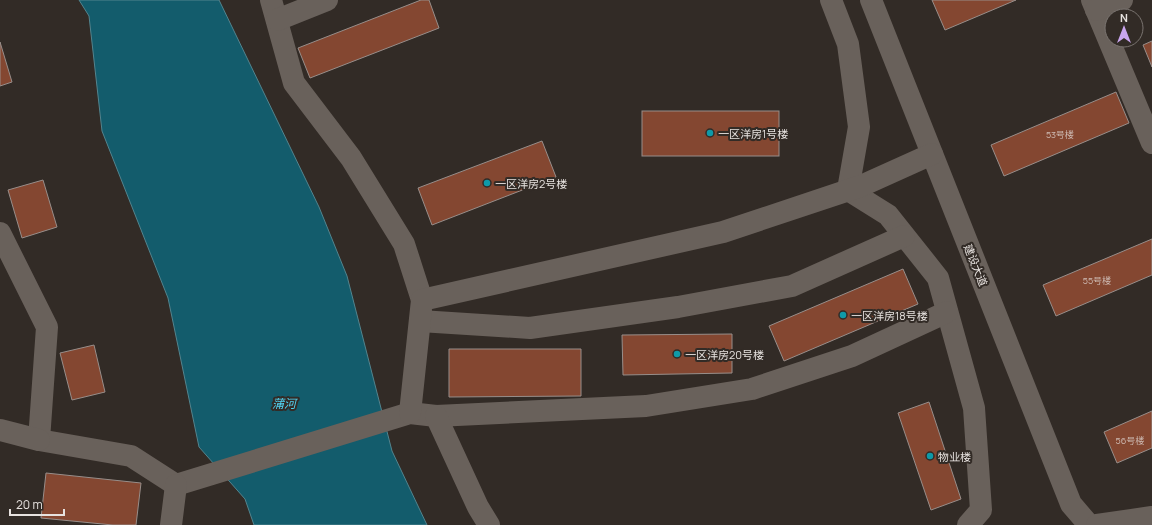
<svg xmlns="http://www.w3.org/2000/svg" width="1152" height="525" viewBox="0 0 1152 525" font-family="Manrope,'Noto Sans SC',sans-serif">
	<rect width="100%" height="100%" fill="#322b26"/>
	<polygon fill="#135c6c" stroke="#53848e" points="79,0 219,0 319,207 347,276 392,451 427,525 254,525 245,499 199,447 168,298 102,131 89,16"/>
	<g fill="#844731" stroke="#988e8a">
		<polygon points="421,0 429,0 439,28 310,78 298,48"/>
		<polygon points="932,0 1016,0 945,30"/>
		<polygon points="1152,41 1152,67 1143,45"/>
		<polygon points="0,42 12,82 0,86"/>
		<polygon points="1116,92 1129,123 1004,176 991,145"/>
		<rect x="642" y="111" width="137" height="45"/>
		<polygon points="542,141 556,177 432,225 418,188"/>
		<polygon points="43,180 57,227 22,238 8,190"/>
		<polygon points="1152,239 1152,275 1056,316 1043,285"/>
		<polygon points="903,269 918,304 784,361 769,326"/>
		<polygon points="732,334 732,373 623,375 622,335"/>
		<polygon points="94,345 105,392 72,400 60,353"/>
		<polygon points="449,349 581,349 581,396 449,397"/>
		<polygon points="929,402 961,499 931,510 898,413"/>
		<polygon points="1152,411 1152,448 1117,463 1104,432"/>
		<polygon points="46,473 141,483 136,525 113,525 41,518"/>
	</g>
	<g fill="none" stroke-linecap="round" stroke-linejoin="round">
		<g stroke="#69615b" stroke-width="22">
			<polyline points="271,0 294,83 351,158 404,244 422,300"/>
			<polyline points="831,0 848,44 859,127 848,190 888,215 938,278 974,408 981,510 968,525"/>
			<polyline points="871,0 1071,504 1089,525"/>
			<polyline points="1092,0 1152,143"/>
			<polyline points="1096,10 1122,0"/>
			<polyline points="277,20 327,0"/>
			<polyline points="0,233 47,327 39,440 131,456 176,485 410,413 436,416 646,406 752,389 852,356 947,312"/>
			<polyline points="420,321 530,328 678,307 792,286 904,236"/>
			<polyline points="410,413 422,300 723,232 861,186 932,154"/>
			<polyline points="436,416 478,507 489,525"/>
			<polyline points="0,430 39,440"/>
			<polyline points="171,525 176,485"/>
			<polyline points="1097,525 1152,517"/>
		</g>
	</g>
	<g fill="#0f9aa8" stroke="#322b26" stroke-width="1.5">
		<circle cx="710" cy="133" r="4"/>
		<circle cx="487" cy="183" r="4"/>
		<circle cx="843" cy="315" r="4"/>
		<circle cx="677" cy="354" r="4"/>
		<circle cx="930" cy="456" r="4"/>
	</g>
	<g text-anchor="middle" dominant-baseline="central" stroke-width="4" stroke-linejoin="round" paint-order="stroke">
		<g font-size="9" fill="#cebbb4">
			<text x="1060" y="134">53号楼</text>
			<text x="1097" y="280">55号楼</text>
			<text x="1130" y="440">56号楼</text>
		</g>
		<g font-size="11" fill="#e7e2df" stroke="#322b26" text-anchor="start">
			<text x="718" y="133">一区洋房1号楼</text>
			<text x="495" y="183">一区洋房2号楼</text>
			<text x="851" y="315">一区洋房18号楼</text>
			<text x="685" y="354">一区洋房20号楼</text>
			<text x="938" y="456">物业楼</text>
		</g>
		<g font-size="11" fill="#e7e2df" stroke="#322b26">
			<text transform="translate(976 265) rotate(68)">建设大道</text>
		</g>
		<g font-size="12" font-style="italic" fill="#51d3f2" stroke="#322b26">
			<text x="284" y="403">蒲河</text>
		</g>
	</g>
	<g transform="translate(1124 28)"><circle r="19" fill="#322b26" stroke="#7a7470"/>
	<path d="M0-3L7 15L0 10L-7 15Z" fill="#c9a5ee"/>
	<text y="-6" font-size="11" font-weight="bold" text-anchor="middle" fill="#e7e2df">N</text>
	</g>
	<path d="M10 509v6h54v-6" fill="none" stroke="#e7e2df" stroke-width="2"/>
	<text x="16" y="509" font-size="12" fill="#e7e2df" stroke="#322b26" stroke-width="3" paint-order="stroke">20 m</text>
</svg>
